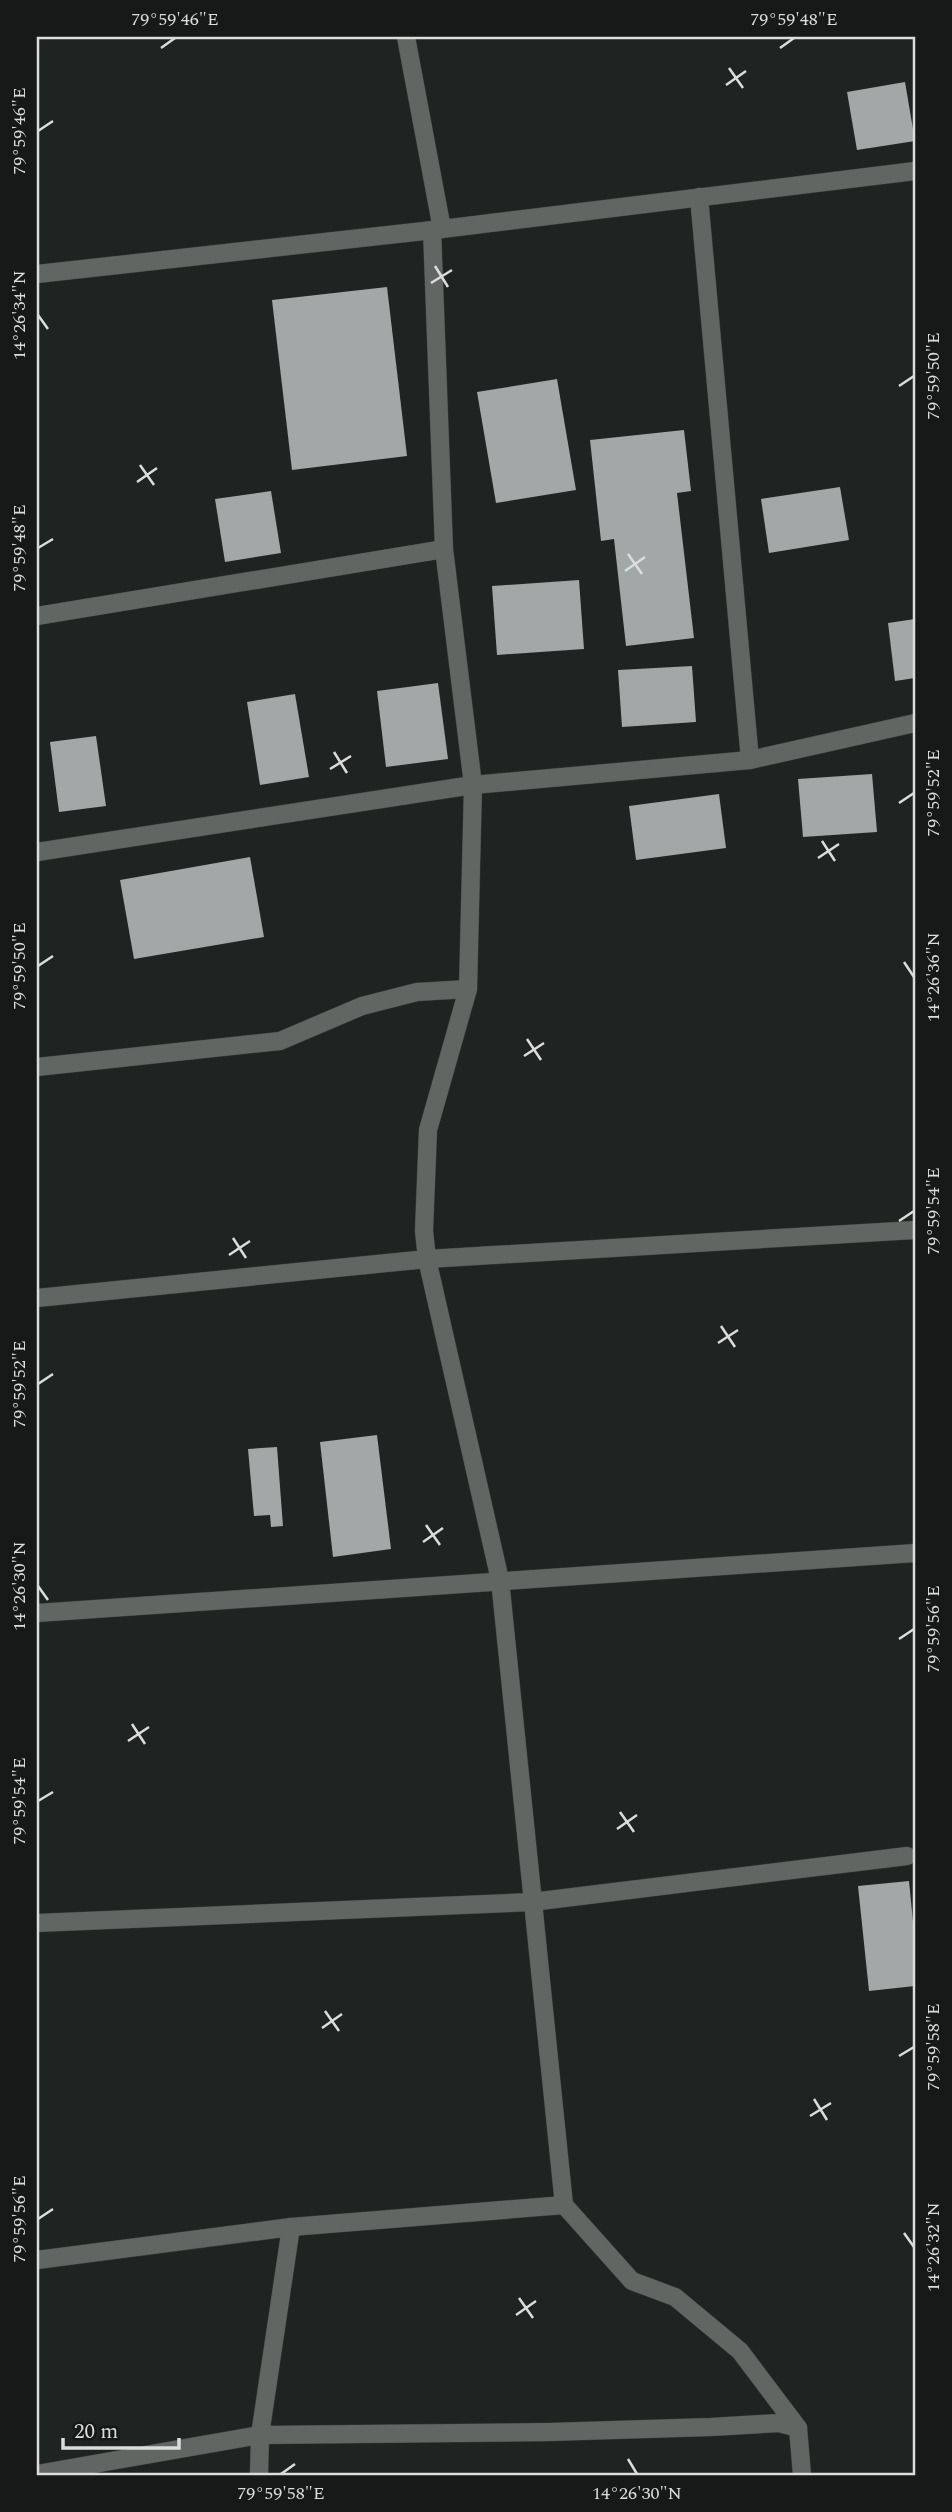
<svg xmlns="http://www.w3.org/2000/svg" width="952" height="2512" viewBox="0 0 952 2512" font-family="Spectral,serif">
	<rect width="100%" height="100%" fill="#1f2321"/>
	<g fill="#a2a7a7">
		<polygon points="905,82 915,141 857,150 847,92"/>
		<polygon points="387,287 407,456 292,470 272,300"/>
		<polygon points="557,379 576,490 496,503 477,392"/>
		<polygon points="684,430 691,491 677,493 694,638 626,646 614,539 601,541 590,440"/>
		<polygon points="840,487 849,540 769,553 761,499"/>
		<polygon points="271,491 281,553 225,562 215,499"/>
		<polygon points="579,580 584,649 497,655 492,586"/>
		<polygon points="915,619 915,678 895,681 888,623"/>
		<polygon points="692,666 696,722 622,727 618,670"/>
		<polygon points="438,683 448,759 386,767 377,691"/>
		<polygon points="295,694 309,777 260,785 247,702"/>
		<polygon points="96,736 106,806 59,812 50,742"/>
		<polygon points="872,774 877,832 803,837 798,779"/>
		<polygon points="719,794 726,848 636,860 629,806"/>
		<polygon points="250,857 264,937 134,959 120,880"/>
		<polygon points="377,1435 391,1549 333,1557 320,1442"/>
		<polygon points="277,1447 283,1526 271,1527 270,1515 254,1516 248,1449"/>
		<polygon points="909,1881 915,1942 915,1986 869,1991 858,1886"/>
	</g>
	<g fill="none" stroke-linecap="round" stroke-linejoin="round">
		<defs>
			<g id="minor">
				<polyline points="406,37 442,229"/>
				<polyline points="699,197 750,760"/>
				<polyline points="37,274 442,229 915,171"/>
				<polyline points="37,616 444,549"/>
				<polyline points="37,852 473,785 750,760 915,723"/>
				<polyline points="468,989 428,1130 424,1231 427,1259 500,1580 564,2205 632,2281 675,2297 740,2351 798,2428 802,2475"/>
				<polyline points="37,1067 280,1041 362,1006 417,992 468,989 473,785 444,549 432,230"/>
				<polyline points="37,1298 427,1259 915,1230"/>
				<polyline points="37,1613 915,1553"/>
				<polyline points="37,1923 532,1902 907,1856"/>
				<polyline points="37,2260 291,2227 564,2205"/>
				<polyline points="37,2474 260,2435 550,2432 711,2427 779,2423 798,2428"/>
				<polyline points="259,2475 260,2435 291,2227"/>
			</g>
		</defs>
		<use href="#minor" stroke="#3b3e3d" stroke-width="19"/>
		<use href="#minor" stroke="#616663" stroke-width="18"/>
	</g>
	<path fill="none" stroke="#dbdddc" stroke-width="2.5" d="M161 48 175 38M780 48 794 38M729 68 743 88M726 85 746 71M38 131 53 121M435 266 448 287M431 283 452 270M38 315 48 329M899 386 914 376M140 465 154 485M137 482 157 468M38 548 53 539M628 554 642 574M625 571 645 557M334 752 347 773M330 769 351 756M899 803 914 793M822 841 835 861M818 858 839 844M904 962 914 977M38 966 53 956M527 1039 541 1060M524 1056 544 1043M899 1221 914 1211M233 1238 246 1258M229 1255 250 1241M721 1326 735 1347M718 1343 738 1330M38 1384 53 1374M426 1525 440 1545M423 1542 443 1528M38 1586 48 1600M899 1639 914 1629M132 1724 145 1744M128 1741 149 1727M38 1801 53 1792M620 1812 634 1832M617 1829 637 1815M325 2011 339 2031M322 2028 342 2014M899 2056 914 2047M814 2099 827 2120M810 2116 831 2103M38 2219 53 2209M904 2233 914 2247M519 2298 533 2318M516 2315 536 2301M628 2459 637 2474M281 2474 295 2464"/>
	<rect width="952" height="2512" fill="none" stroke="#161918" stroke-width="77"/>
	<path d="M63 2438v10h116v-10" fill="none" stroke="#dbdddc" stroke-width="3.5"/>
	<text x="74" y="2438" font-size="21" fill="#dbdddc" stroke="#161918" stroke-width="5" paint-order="stroke">20 m</text>
	<rect x="38" y="38" width="876" height="2436" fill="none" stroke="#dbdddc" stroke-width="2.5"/>
	<g font-size="18" text-anchor="middle" fill="#dbdddc">
		<text x="175" y="25">79°59'46"E</text>
		<text x="794" y="25">79°59'48"E</text>
		<text transform="translate(19 131) rotate(-90)" y="6">79°59'46"E</text>
		<text transform="translate(19 315) rotate(-90)" y="6">14°26'34"N</text>
		<text transform="translate(933 376) rotate(-90)" y="6">79°59'50"E</text>
		<text transform="translate(19 548) rotate(-90)" y="6">79°59'48"E</text>
		<text transform="translate(933 793) rotate(-90)" y="6">79°59'52"E</text>
		<text transform="translate(19 966) rotate(-90)" y="6">79°59'50"E</text>
		<text transform="translate(933 977) rotate(-90)" y="6">14°26'36"N</text>
		<text transform="translate(933 1211) rotate(-90)" y="6">79°59'54"E</text>
		<text transform="translate(19 1384) rotate(-90)" y="6">79°59'52"E</text>
		<text transform="translate(19 1586) rotate(-90)" y="6">14°26'30"N</text>
		<text transform="translate(933 1629) rotate(-90)" y="6">79°59'56"E</text>
		<text transform="translate(19 1801) rotate(-90)" y="6">79°59'54"E</text>
		<text transform="translate(933 2047) rotate(-90)" y="6">79°59'58"E</text>
		<text transform="translate(19 2219) rotate(-90)" y="6">79°59'56"E</text>
		<text transform="translate(933 2247) rotate(-90)" y="6">14°26'32"N</text>
		<text x="281" y="2499">79°59'58"E</text>
		<text x="637" y="2499">14°26'30"N</text>
	</g>
</svg>
